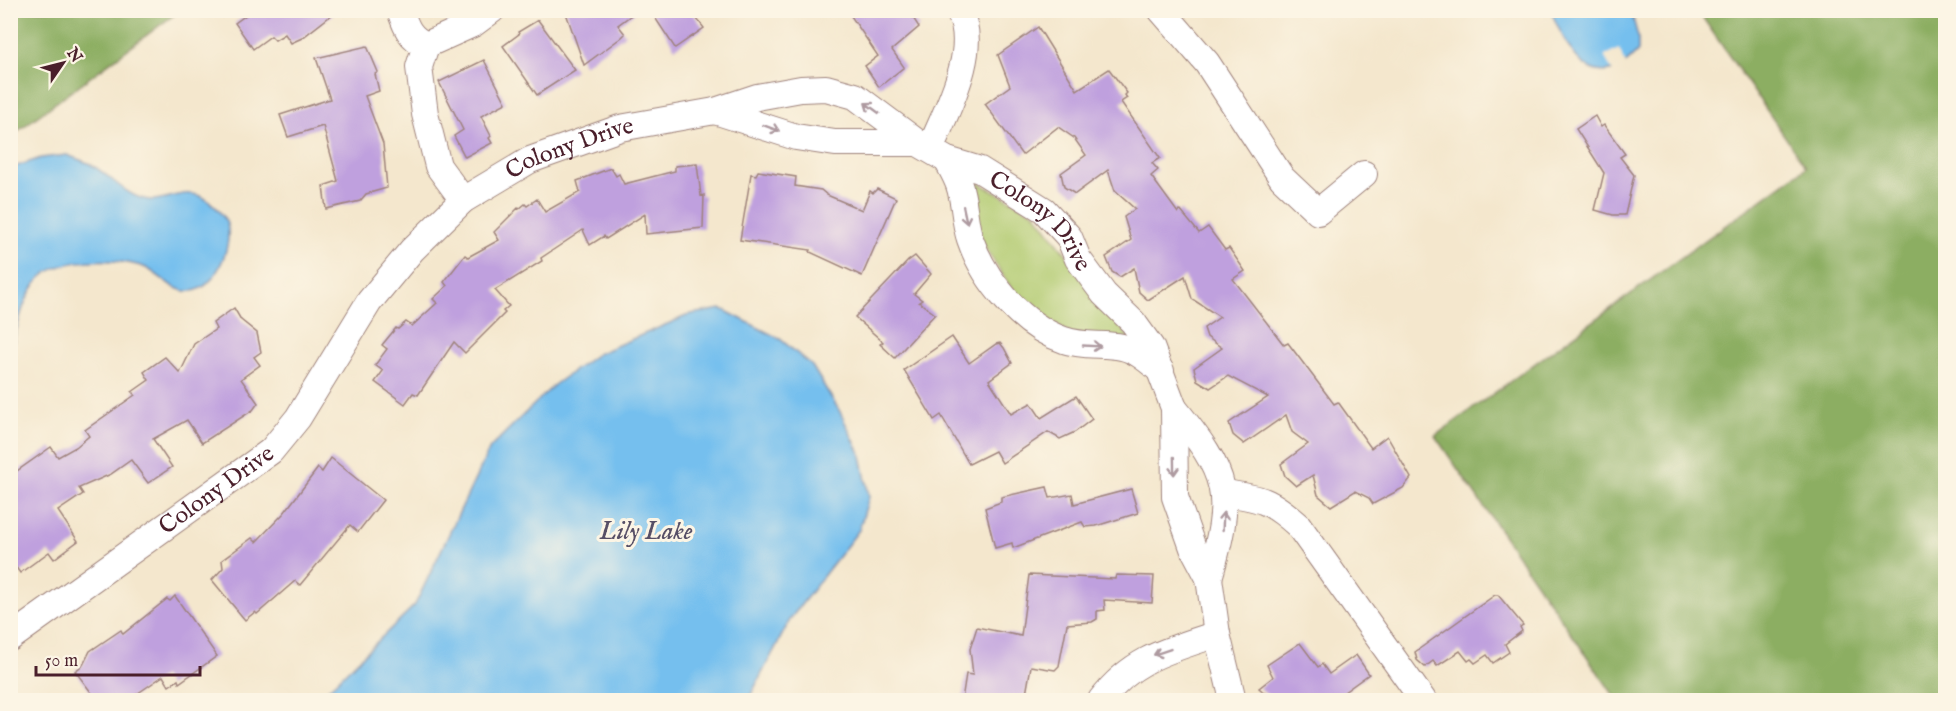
<svg xmlns="http://www.w3.org/2000/svg" width="1956" height="711" viewBox="0 0 1956 711" font-family="'IM FELL English',serif">
	<rect width="100%" height="100%" fill="#fcf5e5"/>
	<filter id="ink" filterUnits="userSpaceOnUse"><feTurbulence type="fractalNoise" baseFrequency=".0167" numOctaves="2"/><feDisplacementMap in="SourceGraphic" scale="12" xChannelSelector="R" yChannelSelector="G"/><feConvolveMatrix kernelMatrix="1 2 1 2 8 2 1 2 1" color-interpolation-filters="sRGB"/></filter>
	<filter id="wash" filterUnits="userSpaceOnUse"><feTurbulence type="fractalNoise" baseFrequency=".008" numOctaves="4" result="noise"/><feDisplacementMap in="SourceGraphic" scale="24" xChannelSelector="R" yChannelSelector="G"/><feGaussianBlur stdDeviation="1.35" result="paint"/><feColorMatrix in="noise" values="0 0 0 0 0 0 0 0 0 0 0 0 0 0 0 0 0 1.4 0 .05"/><feComposite in="paint" operator="in"/></filter>
	<g filter="url(#wash)">
		<rect width="100%" height="100%" fill="#f4e7cd"/>
		<polygon fill="#b1ca6f" stroke="#7e744d" stroke-width="1.5" points="970,178 1036,214 1130,339 1071,335 1020,302 975,232"/>
		<g fill="#8cae62" stroke="#6b6646" stroke-width="1.5">
			<polygon points="11,10 179,10 179,11 11,136"/>
			<polygon points="1698,11 1945,11 1945,700 1617,700 1435,436 1806,167"/>
		</g>
		<g fill="#75bfee" stroke="#606f8c" stroke-width="1.5">
			<path d="M1551 11H1631L1638 37V51C1594 101 1567 50 1551 11Z"/>
			<path d="M67 155C74 158 81 160 88 163 109 173 126 198 150 200 168 201 185 187 204 198 214 204 227 217 228 229 230 251 215 288 192 291 174 294 159 273 144 267 115 257 56 256 36 283 22 301 17 329 11 351V168L41 158Z"/>
			<polygon points="722,309 780,339 812,366 839,410 861,455 869,497 859,530 791,618 748,700 317,700 415,605 490,448 517,421 554,385 597,354 691,314"/>
		</g>
		<polygon fill="#f4e7cd" points="1619,49 1627,66 1613,72 1604,56"/>
		<g id="blocks">
			<g fill="#bfa0de">
				<polygon points="253,10 338,10 302,38 291,43 285,34 275,40 271,36 253,49 235,23"/>
				<polygon points="565,10 638,10 618,25 625,34 622,37 584,65"/>
				<polygon points="650,10 690,10 704,28 675,48"/>
				<polygon points="847,10 908,10 919,27 892,50 904,67 879,87 865,66 878,56"/>
				<polygon points="538,20 575,70 537,95 503,46 519,34 518,32"/>
				<polygon points="1038,27 1077,90 1109,69 1127,93 1125,95 1127,98 1121,102 1160,158 1152,163 1158,170 1151,176 1178,213 1180,210 1199,233 1208,227 1225,250 1229,248 1245,271 1233,279 1284,345 1288,343 1334,404 1338,402 1371,448 1387,436 1411,478 1403,488 1373,504 1369,498 1355,491 1331,506 1318,495 1313,475 1296,486 1285,476 1281,464 1308,444 1292,432 1286,415 1244,444 1233,435 1229,423 1268,397 1228,376 1210,388 1197,380 1194,368 1222,348 1207,337 1204,328 1220,317 1192,299 1185,276 1148,300 1139,292 1134,268 1120,277 1112,272 1106,257 1131,240 1124,217 1135,209 1115,191 1108,170 1075,194 1064,187 1061,173 1086,155 1074,138 1058,127 1022,155 985,104 1010,86 998,55"/>
				<polygon points="367,46 378,72 375,74 379,91 365,96 383,144 387,188 366,194 360,201 326,209 323,186 338,181 323,126 288,137 280,115 330,99 316,58"/>
				<polygon points="484,60 506,103 481,116 491,136 489,138 492,143 465,157 454,136 463,130 439,82"/>
				<polygon points="1595,116 1601,127 1604,125 1625,154 1620,157 1634,175 1625,215 1613,215 1595,210 1604,173 1576,129"/>
				<polygon points="697,164 701,196 704,195 703,228 646,234 645,214 606,239 604,236 590,245 583,230 541,258 542,261 495,290 509,306 503,311 505,313 465,353 454,342 418,395 413,393 405,404 375,382 383,371 375,365 387,349 382,345 396,328 398,329 406,322 412,326 437,303 433,299 447,286 444,282 465,255 468,257 499,240 494,232 518,208 519,209 525,204 527,206 537,199 545,212 580,192 577,181 611,168 616,176 619,174 624,184 675,171 675,166"/>
				<polygon points="758,171 796,177 795,186 821,190 827,195 862,210 870,191 873,193 877,189 896,198 862,276 810,252 811,250 740,240 751,174 756,175"/>
				<polygon points="915,256 931,274 914,294 922,300 919,302 935,314 895,358 880,344 883,342 855,317 908,261"/>
				<polygon points="234,308 241,320 257,333 261,352 254,357 260,365 241,379 258,403 253,410 202,443 187,420 153,439 172,467 148,483 131,460 111,474 79,488 83,494 58,511 78,541 54,559 49,552 20,573 10,559 10,476 51,447 58,457 76,447 89,436 85,430 135,395 132,392 149,380 144,372 165,357 180,373 194,344 216,329 213,323"/>
				<polygon points="952,337 969,363 996,344 1000,343 1004,348 1012,363 989,380 1011,414 1031,403 1041,418 1076,396 1092,419 1075,432 1060,439 1048,432 1002,463 995,451 969,464 941,415 934,420 904,370"/>
				<polygon points="331,458 383,500 358,532 350,525 300,585 295,581 257,614 255,612 245,620 212,580 223,568 222,560 252,538 256,542 284,513 318,468 322,472"/>
				<polygon points="1047,487 1050,498 1072,494 1074,504 1131,489 1138,513 1096,526 1085,527 1082,522 1013,548 1012,543 995,548 985,508 1001,502 1001,497"/>
				<polygon points="1029,575 1115,579 1116,575 1154,576 1152,603 1104,600 1105,610 1097,611 1097,619 1092,622 1067,624 1059,666 1055,670 1031,666 1025,700 962,700 966,674 973,675 970,649 977,627 1021,636"/>
				<polygon points="1495,595 1498,595 1523,625 1520,627 1522,631 1505,644 1509,652 1493,663 1487,655 1475,663 1471,659 1468,661 1460,651 1437,666 1433,661 1425,667 1417,660 1415,652"/>
				<polygon points="175,596 217,656 179,683 178,680 169,686 163,676 128,700 97,700 75,671 83,665 90,651 121,630 123,634 167,599 170,601"/>
				<polygon points="1300,643 1318,667 1322,664 1329,674 1356,655 1369,674 1333,700 1273,700 1259,688 1273,677 1267,665"/>
			</g>
		</g>
	</g>
	<g filter="url(#ink)">
		<use href="#blocks" fill-opacity="0" stroke="#9f837c" stroke-width="1.5"/>
		<g fill="none" stroke-linecap="round" stroke-linejoin="round">
			<defs>
				<g id="minor">
					<path d="M400 10C406 27 409 37 426 45"/>
					<polyline points="1161,10 1207,63 1282,178 1318,212 1364,174"/>
					<polyline points="715,111 796,137 835,143 918,143"/>
					<path d="M930 149C945 113 982 48 958 10"/>
					<path d="M947 160C951 168 956 176 959 185 965 202 964 222 970 239 984 280 1022 326 1064 340 1083 347 1103 343 1122 347 1137 350 1150 362 1161 371"/>
					<polyline points="463,200 438,166 425,114 419,67 426,45 473,24 492,10"/>
					<path d="M1174 408C1229 476 1234 493 1209 578"/>
					<path d="M1224 493C1261 498 1270 500 1298 525L1423 700"/>
					<path id="s1" d="M10 638 271 451 298 418 369 302 412 250 463 200 530 160 620 128 715 111 757 97 801 89 826 88 855 96 918 143 947 160 980 170 1044 210 1069 237 1078 259 1104 294 1133 322 1151 347 1174 408 1175 497 1193 548 1209 578 1217 634 1233 700"/>
					<path d="M1101 700C1133 658 1169 650 1217 634"/>
				</g>
			</defs>
			<use href="#minor" stroke="#9f837c" stroke-width="28"/>
			<use href="#minor" stroke="#fff" stroke-width="26"/>
		</g>
		<defs><path id="oneway-shaft" d="M-6 0H5M1.5-3L5.5 0L1.5 3" fill="none" stroke-width="1.6" stroke-linecap="round" stroke-linejoin="round" transform="scale(1.5)"/></defs>
		<g stroke="#ae9aa0">
			<use href="#oneway-shaft" transform="translate(872 108) rotate(-144)"/>
			<use href="#oneway-shaft" transform="translate(771 128) rotate(20)"/>
			<use href="#oneway-shaft" transform="translate(965 215) rotate(78)"/>
			<use href="#oneway-shaft" transform="translate(1092 346) rotate(3)"/>
			<use href="#oneway-shaft" transform="translate(1174 466) rotate(89)"/>
			<use href="#oneway-shaft" transform="translate(1223 521) rotate(-88)"/>
			<use href="#oneway-shaft" transform="translate(1162 652) rotate(161)"/>
		</g>
	</g>
	<g text-anchor="middle" dominant-baseline="central" stroke-width="6" stroke-linejoin="round" paint-order="stroke">
		<g font-size="24" fill="#4a1f2b" stroke="#fcf5e5">
			<text stroke="none"><textPath href="#s1" startOffset="758">Colony Drive</textPath></text>
			<text stroke="none"><textPath href="#s1" startOffset="1280">Colony Drive</textPath></text>
			<text stroke="none"><textPath href="#s1" startOffset="254">Colony Drive</textPath></text>
		</g>
		<g font-size="26" font-style="italic" fill="#574f66" stroke="#fcf5e5">
			<text x="646" y="531">Lily Lake</text>
		</g>
	</g>
	<rect width="1956" height="711" fill="none" stroke="#fcf5e5" stroke-width="36"/>
	<g transform="translate(63 63) rotate(55)" stroke="#fcf5e5" stroke-width="4.5" paint-order="stroke">
	<path d="M0-4.5L10 22L0 15L-10 22Z" fill="#4a1f2b"/>
	<text y="-9" font-size="16" font-weight="bold" text-anchor="middle" fill="#4a1f2b">N</text>
	</g>
	<path d="M36 666v9h164v-9" fill="none" stroke="#4a1f2b" stroke-width="3"/>
	<text x="45" y="666" font-size="18" fill="#4a1f2b" stroke="#fcf5e5" stroke-width="4.5" paint-order="stroke">50 m</text>
</svg>
